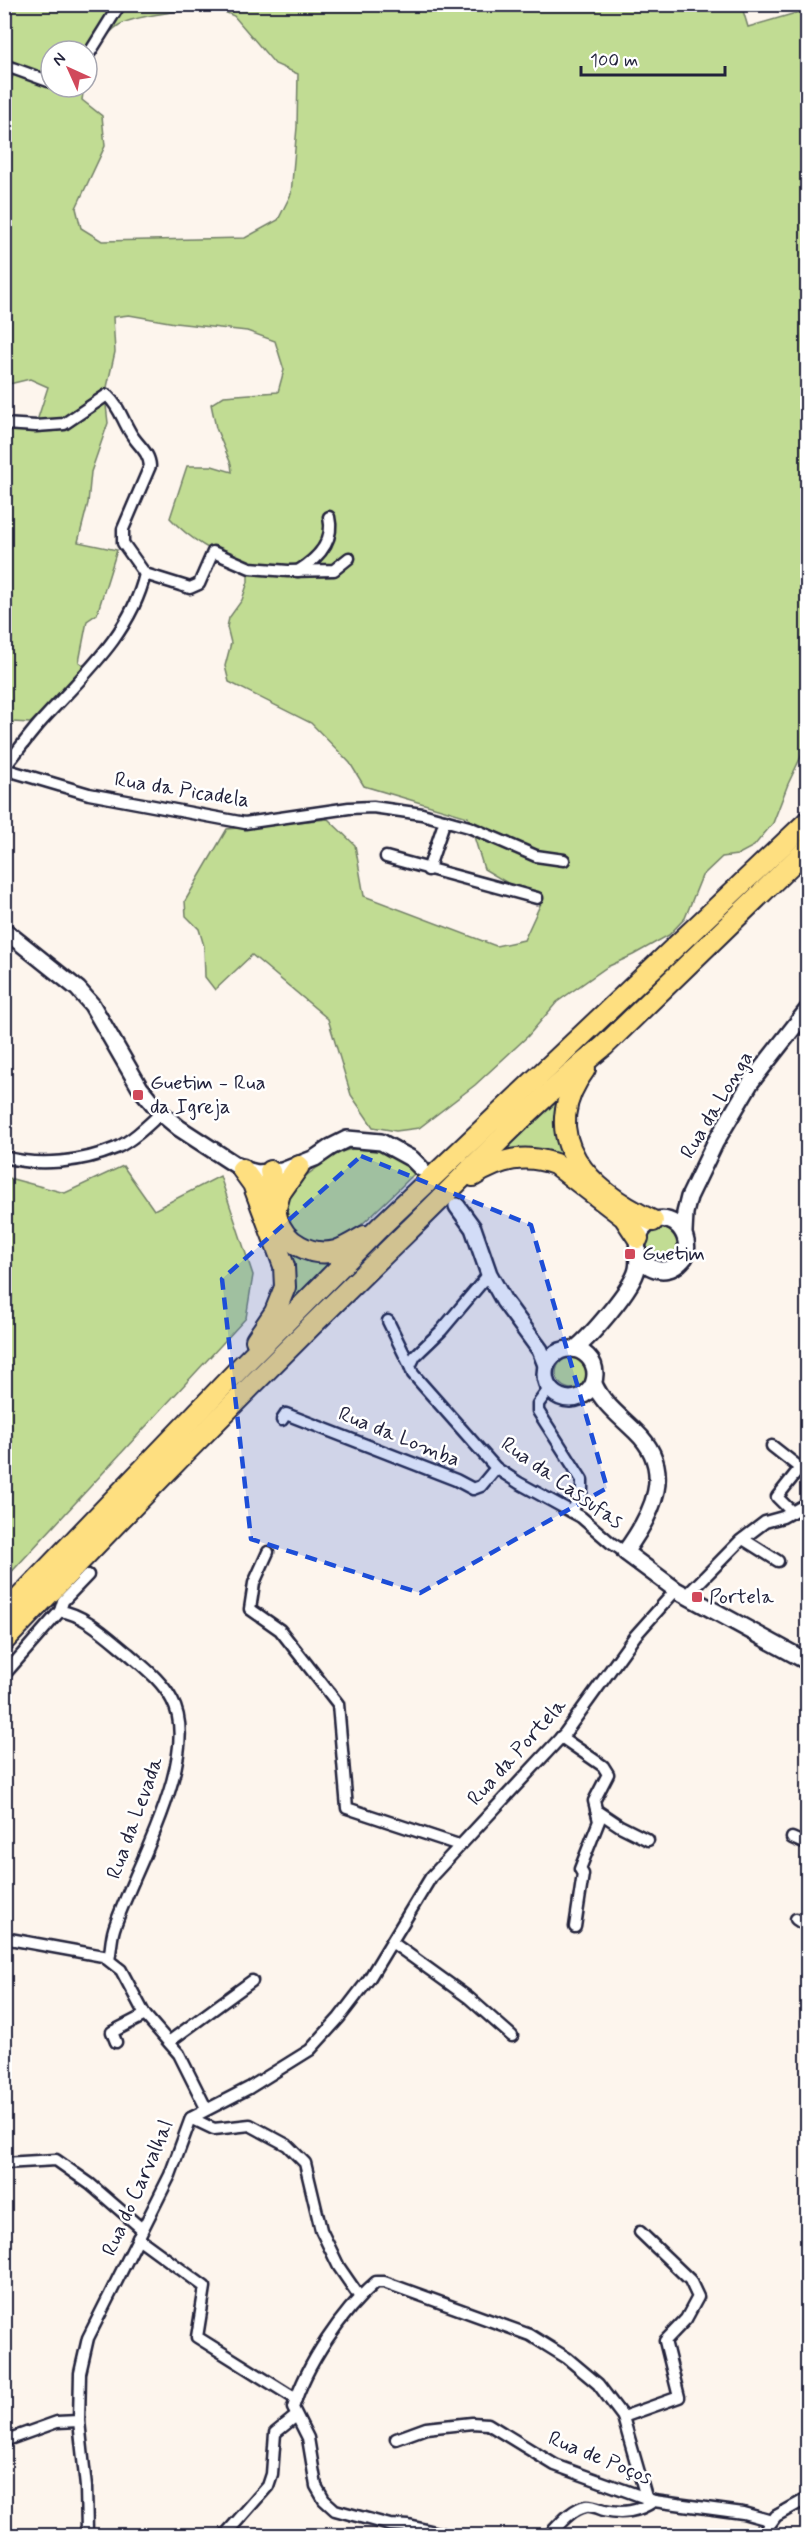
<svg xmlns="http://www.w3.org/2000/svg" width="812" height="2540" viewBox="0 0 812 2540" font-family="Mynerve,sans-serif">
	<rect width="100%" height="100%" fill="#fdf5ed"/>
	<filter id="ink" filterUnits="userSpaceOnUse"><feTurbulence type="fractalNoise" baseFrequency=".0167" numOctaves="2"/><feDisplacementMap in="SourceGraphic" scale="12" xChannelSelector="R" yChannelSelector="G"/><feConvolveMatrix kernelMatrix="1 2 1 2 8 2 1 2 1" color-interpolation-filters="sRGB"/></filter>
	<g filter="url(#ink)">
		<g fill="#c1dc93" stroke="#727f67" stroke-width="1.5" fill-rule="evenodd">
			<path d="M741 4 748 27 806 10 798 5H807V744L788 784 773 823 754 846 737 855 722 857 702 876 685 918 669 935 633 955 607 967 557 1002 528 1036 475 1085 419 1128 396 1131 373 1127 351 1095 328 1019 252 955 215 990 205 977 204 946 199 929 186 916 185 901 227 829 328 819 355 845 364 896 496 946 524 940 541 903 484 869 468 817 364 786 350 763 311 723 229 682 225 666 231 643 227 627 229 618 242 600 248 582V567C219 556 191 541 170 518L187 466H212L232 472 231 464 216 428 211 404 224 396 278 392 284 370 275 341 247 331 175 323 129 315 113 317 115 352 105 396 108 423 91 472 88 503 78 542 117 550 97 614 87 621 79 662 85 666 50 705 30 723 12 722 5 731V424L37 421 48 387 30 379 5 385 4 93 18 67 5 60V5ZM213 7 234 16 275 64 298 74 297 127 291 194 278 220 245 238 102 241 81 228 76 208 105 146 102 116 82 100 84 87H51V51H87V72C95 55 103 35 119 25 133 16 194 9 213 7Z"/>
			<polygon points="567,1092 574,1167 500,1155"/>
			<path d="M353 1149 386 1151 415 1173C403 1185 391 1197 378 1209 347 1240 320 1262 286 1219L285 1200 293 1185 339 1152Z"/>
			<polygon points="123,1166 154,1210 220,1176 253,1275 246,1318 5,1579 5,1177 65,1193"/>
			<circle cx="663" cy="1245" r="16"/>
			<polygon points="287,1248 341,1256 285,1310"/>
			<circle cx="572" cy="1373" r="16"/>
		</g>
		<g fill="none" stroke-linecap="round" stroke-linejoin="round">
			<defs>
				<g id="street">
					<polyline points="87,57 120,4"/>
					<polyline points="4,65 51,82"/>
					<path d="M4 424 36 426 64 424 107 395C120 408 121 417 130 432 137 445 149 451 150 466L123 529V543L145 574 190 588 199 584 213 552 250 568 288 571 334 570 349 558"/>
					<path d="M298 571C317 559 335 542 329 517"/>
					<path d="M4 768C16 753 27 738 39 724 79 679 131 635 145 574"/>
					<polyline points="4,769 89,794 245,823 349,808 373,807 422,814 469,827 536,856 564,860"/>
					<polyline points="386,857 537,898"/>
					<polyline points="428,870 445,820"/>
					<path d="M4 1157C39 1167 83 1162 116 1148 133 1140 147 1126 161 1113"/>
					<polyline points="489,1274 441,1331 415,1356 410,1366 413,1374 496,1468 519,1483 581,1517 611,1543 625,1552"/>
					<polyline points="388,1321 410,1366"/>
					<polyline points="549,1389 538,1404 538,1411 582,1480 582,1490 572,1512"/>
					<polyline points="282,1420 286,1414 456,1480 473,1489 481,1486 496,1468"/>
					<polyline points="772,1446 800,1468 777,1497 792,1512"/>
					<polyline points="743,1539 778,1561"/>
					<polyline points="268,1552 254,1583 250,1609 280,1630 338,1704 347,1808 459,1845"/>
					<polyline points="687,1595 740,1541 765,1522 783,1517 808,1503"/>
					<path d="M60 1611C85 1614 110 1639 129 1654 145 1668 162 1681 172 1700 203 1755 132 1873 114 1929 111 1939 111 1950 109 1960"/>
					<polyline points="4,1675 60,1611 63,1601 88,1575"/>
					<polyline points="561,1737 603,1766 608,1774 594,1801 599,1821 580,1869 583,1874 575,1927"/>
					<polyline points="596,1810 620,1826 648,1840"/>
					<polyline points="792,1838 808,1845"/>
					<polyline points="796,1919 808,1927"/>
					<polyline points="4,1938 103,1956 121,1970 145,2015 179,2054 206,2108"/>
					<polyline points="393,1943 469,1998 512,2036"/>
					<polyline points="170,2041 252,1981"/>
					<polyline points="116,2042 112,2032 145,2015"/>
					<polyline points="191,2118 214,2129 250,2125 287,2145 305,2163 321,2230 339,2267 359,2296"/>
					<polyline points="4,2163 56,2160 90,2184 142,2229"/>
					<polyline points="138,2238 205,2287 197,2337 296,2399"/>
					<polyline points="623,2417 679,2397 665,2341 686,2319 698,2297 690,2280 640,2232"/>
					<polyline points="396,2439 426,2428 472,2423 488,2424 555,2465 654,2501 743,2513 772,2521"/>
					<polyline points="4,2441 57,2422 79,2421"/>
					<polyline points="90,2536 87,2531 86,2487 79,2421 80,2373 88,2338 170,2175 191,2118 249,2088 310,2050 339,2018 369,1979 431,1877 565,1733 635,1636 676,1590"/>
					<polyline points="224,2536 268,2486 272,2474 275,2433 296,2416"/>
					<path d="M452 2536 409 2526 390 2525 335 2510 324 2500 316 2486 308 2438 293 2408C306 2365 342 2311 376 2282H384L530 2335 567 2358 598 2384 623 2417 646 2497"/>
					<path d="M548 2536C559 2525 571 2509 586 2506 591 2505 598 2508 604 2510 623 2514 638 2512 654 2501"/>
					<polyline points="761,2536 776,2516 808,2498"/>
				</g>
				<g id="secondary">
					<polyline points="4,930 78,989 92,1005 140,1088 161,1113 179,1128 242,1169 257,1173 282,1171 315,1158 331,1147 347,1139 381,1142 412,1159 421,1168"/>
					<polyline points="457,1206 473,1228 489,1274 504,1301 540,1350 546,1365"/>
					<polyline points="684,1232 685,1213 689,1197 715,1143 751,1082 808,1009"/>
					<circle cx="570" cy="1374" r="25"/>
					<path d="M575 1349C591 1336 633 1288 637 1269 640 1255 633 1241 643 1229 663 1205 694 1229 685 1257 671 1275 650 1274 639 1255"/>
					<path d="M594 1384C603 1404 620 1416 636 1432 676 1470 652 1515 625 1552L676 1590 808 1662"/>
				</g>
				<g id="highway">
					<path d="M585 1069C533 1138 591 1192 653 1221"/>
					<polyline points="242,1169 253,1184 284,1266 285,1287 275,1312 256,1340"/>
					<path d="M270 1171C273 1186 273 1203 277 1218 284 1243 311 1257 336 1251 345 1248 356 1241 365 1236"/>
					<path d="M473 1176C500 1159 525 1153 555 1164L624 1217 638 1238"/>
					<polyline points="276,1208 280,1193 299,1166"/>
					<polyline points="4,1614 242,1366 382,1225 808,821"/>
					<path d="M4 1641C135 1502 269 1366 406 1233 471 1170 533 1103 604 1046L808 848"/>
				</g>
			</defs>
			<use href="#street" stroke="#22223b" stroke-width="15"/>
			<use href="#secondary" stroke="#22223b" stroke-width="20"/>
			<use href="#highway" stroke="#22223b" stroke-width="24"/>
			<use href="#street" stroke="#fff" stroke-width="10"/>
			<use href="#secondary" stroke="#fff" stroke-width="15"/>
			<use href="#highway" stroke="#fedf80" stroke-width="20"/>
		</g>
	</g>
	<path fill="#1d4ed8" fill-opacity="0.2" stroke="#1d4ed8" stroke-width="4.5" stroke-dasharray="12 8" stroke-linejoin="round" d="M361 1156 531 1225 607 1488 420 1593 251 1539 222 1279Z"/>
	<g fill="#d1495b" stroke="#fff" stroke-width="2">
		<rect x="132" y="1089" width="12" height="12" rx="3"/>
		<rect x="624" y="1248" width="12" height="12" rx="3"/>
		<rect x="691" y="1591" width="12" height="12" rx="3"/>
	</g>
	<g text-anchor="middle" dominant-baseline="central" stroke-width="5" stroke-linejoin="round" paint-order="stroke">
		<g font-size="21" fill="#22223b" stroke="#fff">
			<text transform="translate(182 790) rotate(9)">Rua da Picadela</text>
			<text transform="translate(717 1105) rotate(-59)">Rua da Longa</text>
			<text transform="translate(399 1437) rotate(22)">Rua da Lomba</text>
			<text transform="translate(562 1483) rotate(35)">Rua da Cassufas</text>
			<text transform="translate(517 1752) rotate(-48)">Rua da Portela</text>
			<text transform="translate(135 1818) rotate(-70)">Rua da Levada</text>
			<text transform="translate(138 2188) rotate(-66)">Rua do Carvalhal</text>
			<text transform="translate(600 2458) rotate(22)">Rua de Poços</text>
		</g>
		<g font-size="21" fill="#22223b" stroke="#fff" text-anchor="start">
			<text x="150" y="1083">Guetim - Rua<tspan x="150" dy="24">da Igreja</tspan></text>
			<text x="642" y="1254">Guetim</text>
			<text x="709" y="1597">Portela</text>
		</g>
	</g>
	<rect width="812" height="2540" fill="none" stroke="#fff" stroke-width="24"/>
	<rect x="12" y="12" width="788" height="2516" fill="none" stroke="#22223b" stroke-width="2" filter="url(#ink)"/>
	<g transform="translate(69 69) rotate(315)"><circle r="28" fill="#ffffff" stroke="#a7a7b1" stroke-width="1.5"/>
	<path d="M0-4.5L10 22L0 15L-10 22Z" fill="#d1495b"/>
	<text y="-9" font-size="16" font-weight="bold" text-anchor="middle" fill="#22223b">N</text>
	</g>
	<path d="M581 66v9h144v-9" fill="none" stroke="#22223b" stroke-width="3"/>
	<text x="590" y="66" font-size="18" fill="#22223b" stroke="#ffffff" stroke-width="4.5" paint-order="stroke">100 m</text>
</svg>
